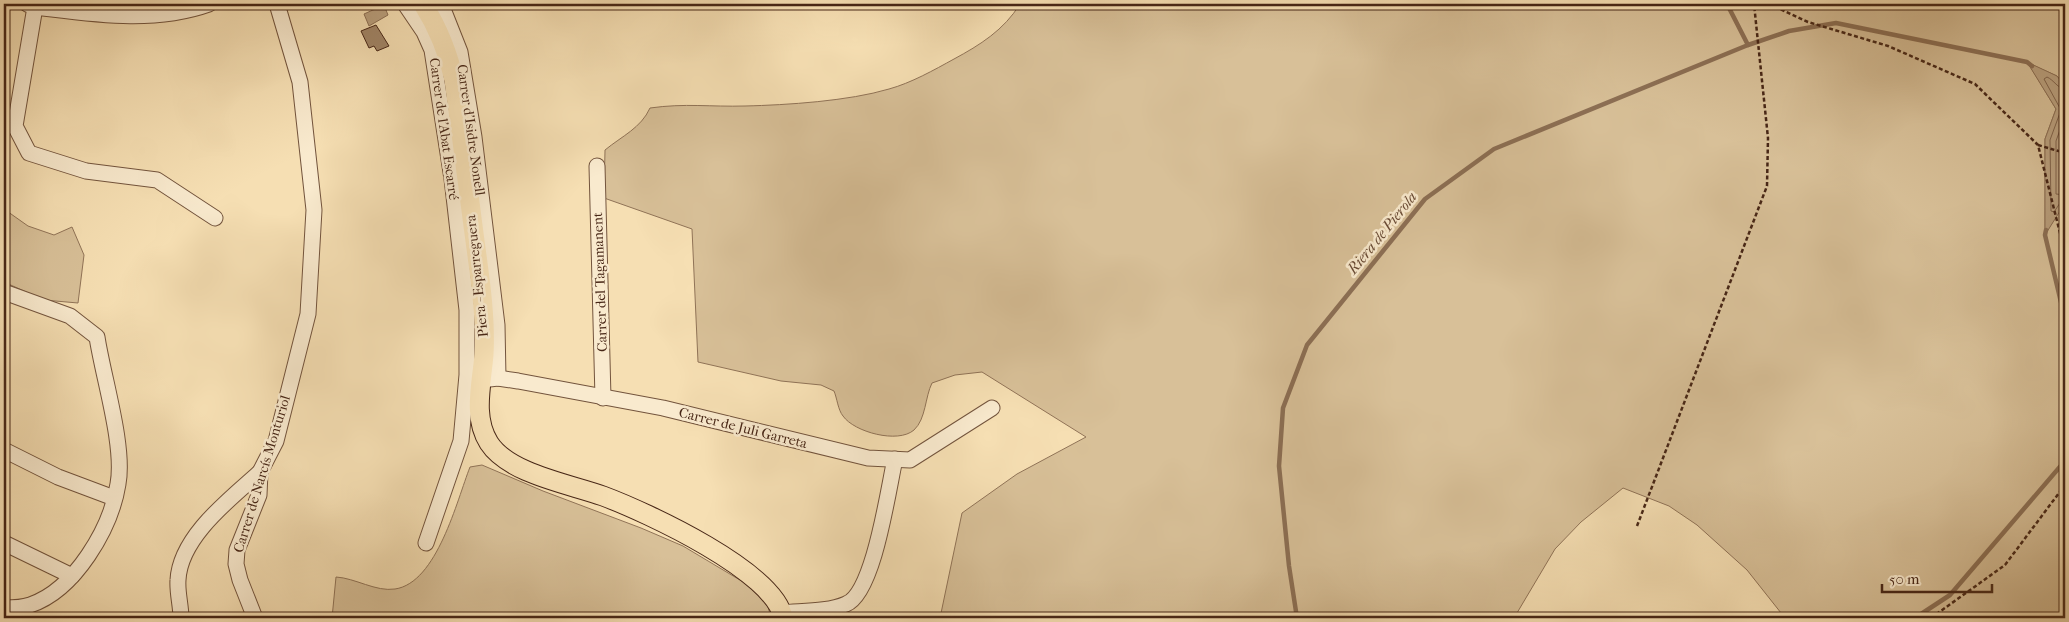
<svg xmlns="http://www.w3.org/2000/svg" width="2069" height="622" viewBox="0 0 2069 622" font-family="'IM FELL French Canon',serif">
	<rect width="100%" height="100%" fill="#f6dfb3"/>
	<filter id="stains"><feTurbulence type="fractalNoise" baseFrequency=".004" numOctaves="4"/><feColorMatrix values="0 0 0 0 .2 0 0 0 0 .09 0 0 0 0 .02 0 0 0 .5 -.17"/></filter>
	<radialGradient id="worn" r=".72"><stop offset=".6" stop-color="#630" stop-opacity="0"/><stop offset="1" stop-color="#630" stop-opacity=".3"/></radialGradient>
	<g fill="#d8c098" stroke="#907357">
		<path d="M1020 4H2065V86L2057 76 2028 63 2056 109 2045 139V234L2065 203V618H1785L1747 570 1697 525 1669 506 1623 488 1581 522 1555 549 1514 618H940L962 513 1017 474 1086 437 982 372 955 375 932 383C925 397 926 419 914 430 898 444 854 432 843 416 838 410 837 398 834 391L821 385 781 381 698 362 692 229 604 198 605 150C622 136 641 128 650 108 685 103 711 107 745 106 787 105 849 101 889 89 911 83 934 70 954 59 980 45 1004 30 1020 4Z"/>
		<polygon points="4,209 28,226 54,235 72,227 84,255 78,303 44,300 4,282"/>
		<path d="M482 465 543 491 641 528 683 546 765 595 771 618H332L336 577C355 578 376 592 395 589 437 583 457 500 470 467Z"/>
	</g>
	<g fill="#baa07e" stroke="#8c6f54">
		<polygon points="384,5 388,15 369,26 364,14"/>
		<polygon points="2027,62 2057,76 2065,86 2065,203 2045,235 2045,139 2056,109"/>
	</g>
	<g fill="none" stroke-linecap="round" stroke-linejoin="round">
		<g stroke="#80634a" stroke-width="1">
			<path d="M2065 89C2058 89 2054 80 2047 77L2044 79 2061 110 2050 140 2051 211 2054 212 2060 203 2065 202"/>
			<polyline points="2065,116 2056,141 2056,194 2065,195"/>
			<polyline points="2065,138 2065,188"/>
		</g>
		<g stroke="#8c6f54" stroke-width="4.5">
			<polyline points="1727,4 1748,45"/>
			<polyline points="2046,230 2045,235 2065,319"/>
			<polyline points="1297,618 1289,566 1279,466 1283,408 1307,345 1425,199 1494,149 1748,45 1789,31 1836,23 2027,62 2032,66"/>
			<polyline points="1915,618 1950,595 2064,462 2065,453"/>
		</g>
	</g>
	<polygon fill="#a28668" stroke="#472616" points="376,25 389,46 377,51 374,46 369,48 361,31"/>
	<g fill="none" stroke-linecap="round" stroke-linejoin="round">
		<defs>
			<g id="minor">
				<path d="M27 4 35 7C93 14 153 24 209 4"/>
				<polyline points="405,4 424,32 432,50 452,179 467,310 467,375 461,441 426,543"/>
				<polyline points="441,4 460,52 474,137 497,325 498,378"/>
				<polyline points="35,7 15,126 29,153 86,171 157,180 215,218"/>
				<polyline points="597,166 603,398"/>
				<path d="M4 292 70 316 97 337C103 377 125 446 118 484 111 528 75 590 30 605 22 608 12 608 4 608"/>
				<polyline points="481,380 498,378 518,381 663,408 868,458 910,460 992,408"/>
				<polyline points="4,450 58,477 114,498"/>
				<polyline points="4,543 72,576"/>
				<path d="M782 613C802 611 828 612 846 604 874 593 888 490 895 459"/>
				<path d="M181 618C181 606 177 592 178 580 180 537 230 499 260 472"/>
				<polyline points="255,618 240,580 236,564 237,550 259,495 260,472 276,441 308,314 314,210 300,82 277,4"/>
			</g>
			<path id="major" d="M423 4C438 28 448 52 454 80 461 134 468 187 475 241 480 278 486 317 484 354 482 383 472 416 489 443 509 474 570 484 603 496 646 512 776 572 783 618"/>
		</defs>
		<use href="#minor" stroke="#73543d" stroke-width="17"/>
		<use href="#major" stroke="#472616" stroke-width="21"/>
		<g stroke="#472616" stroke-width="2.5" stroke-dasharray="4 2.5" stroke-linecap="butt">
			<polyline points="1769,4 1808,22 1888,46 1975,84 2038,145 2065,253"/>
			<polyline points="2038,145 2065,153"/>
			<polyline points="1637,526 1767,186 1768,138 1754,4"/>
			<polyline points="1931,618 2005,565 2065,485"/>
		</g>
		<use href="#minor" stroke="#f9eace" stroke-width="15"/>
		<use href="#major" stroke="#f6dfb3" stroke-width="19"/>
	</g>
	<g text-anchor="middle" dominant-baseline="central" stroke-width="5" stroke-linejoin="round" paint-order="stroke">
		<g font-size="14" fill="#472616" stroke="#f9eace">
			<text transform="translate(444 129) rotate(82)">Carrer de l'Abat Escarré</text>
			<text transform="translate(471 130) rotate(82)">Carrer d'Isidre Nonell</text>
			<text transform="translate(477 276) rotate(-96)">Piera - Esparreguera</text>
			<text transform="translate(600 282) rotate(-92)">Carrer del Tagamanent</text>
			<text transform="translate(743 428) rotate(14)">Carrer de Juli Garreta</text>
			<text transform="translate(262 474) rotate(-73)">Carrer de Narcís Monturiol</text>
		</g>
		<g font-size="15" font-style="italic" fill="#6a4b35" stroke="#f9eace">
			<text transform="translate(1382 233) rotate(-51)">Riera de Pierola</text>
		</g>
	</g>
	<rect width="2069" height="622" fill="none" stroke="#f6dfb3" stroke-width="20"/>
	<rect x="5" y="5" width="2059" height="612" fill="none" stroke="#472616" stroke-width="2.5"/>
	<rect x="10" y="10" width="2049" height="602" fill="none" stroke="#472616"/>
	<path d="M1882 584v8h110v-8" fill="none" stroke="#472616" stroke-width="2.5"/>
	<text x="1889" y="584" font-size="15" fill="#472616" stroke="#f9eace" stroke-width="4" paint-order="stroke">50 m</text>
	<rect width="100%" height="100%" filter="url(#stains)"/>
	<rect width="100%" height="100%" fill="url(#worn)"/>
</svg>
